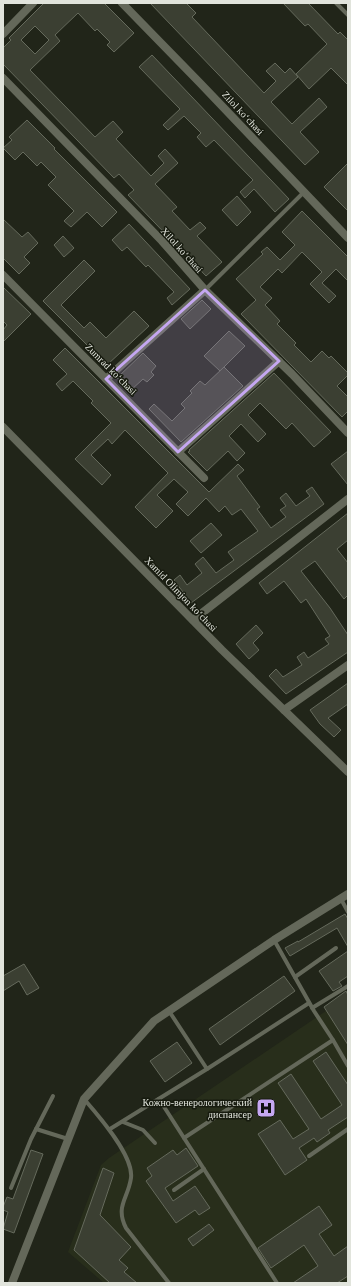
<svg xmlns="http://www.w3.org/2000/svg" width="351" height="1286" viewBox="0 0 351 1286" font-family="Georgia,serif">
	<rect width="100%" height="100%" fill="#212519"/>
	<polygon fill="#282e1b" points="348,996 348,1283 104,1283 68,1252 101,1165 109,1158"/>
	<g fill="#3b3f32" stroke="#656a5c" fill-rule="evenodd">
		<path d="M44 3H104L134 33 114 52 107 45 110 42 97 29 95 31 78 13 55 35 60 41 30 70 95 137 113 121 123 132 116 139 151 176 164 163 158 156 165 149 178 163 155 184 177 207 172 211 190 230 200 222 206 228 197 236 222 262 206 276 128 195 134 190 119 174 114 178 3 64V48L11 40 9 38ZM35 26 49 40 35 54 21 40Z"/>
		<polygon points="150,3 186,3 196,13 192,17 264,93 276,81 266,71 275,63 285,73 290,68 298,77 271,102 292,124 319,98 327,107 300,132 319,152 305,165"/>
		<polygon points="283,3 308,3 338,34 340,32 348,40 348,85 331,68 309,89 296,74 327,44 308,24 305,26"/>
		<polygon points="152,55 289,199 275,212 254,189 245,198 240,192 253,180 214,140 206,147 197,137 201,133 184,116 168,130 163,125 180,109 139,67"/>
		<polygon points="27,120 55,148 54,149 117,212 102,227 87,212 71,227 64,221 74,211 48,185 56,177 41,162 37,166 23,152 15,160 3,148 12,140 9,137"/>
		<polygon points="348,163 348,211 324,187"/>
		<polygon points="237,196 251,212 237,226 222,210"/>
		<polygon points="302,211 348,257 348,281 336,269 322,283 336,296 329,303 310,284 322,272 302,252 282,273 278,269 260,287 272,298 265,305 280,321 277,324 296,343 294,345 311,362 322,351 329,358 331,356 348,373 348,375 337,386 348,397 348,411 342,417 241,314 256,300 236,279 263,254 261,252 267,247 280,260 295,245 282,232"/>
		<polygon points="3,219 22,237 28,232 38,243 24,257 30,263 19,274 3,258"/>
		<polygon points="129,224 190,289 172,305 167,298 174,292 148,265 146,267 127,247 122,251 112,240"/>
		<polygon points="63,236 74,248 64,257 54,245"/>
		<polygon points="84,260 95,271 61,305 84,328 90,322 106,338 134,311 149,326 107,365 43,301"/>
		<polygon points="3,287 31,314 3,342 3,330 7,325 3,321"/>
		<polygon points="202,300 211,309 190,329 181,319"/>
		<polygon points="229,331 245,346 220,371 204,356"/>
		<polygon points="65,348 209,492 238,464 244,470 237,476 260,507 257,509 271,528 286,517 280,510 286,506 280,498 286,493 296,506 310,496 306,491 312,487 324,504 191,603 174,580 180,575 187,585 202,573 195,564 203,557 216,573 234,560 228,552 258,531 241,509 232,515 225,506 219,512 206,498 188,516 176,504 188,492 174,479 157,495 173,511 156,528 135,507 168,473 125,430 112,444 108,439 91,455 111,475 102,485 75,459 111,423 91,403 93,401 73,381 62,391 56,384 67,374 53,360"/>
		<polygon points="143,353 156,366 151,372 154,375 147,382 143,379 130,391 117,378"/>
		<polygon points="224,367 243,386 181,442 149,409 154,404 172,421 185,408 181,404 192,393 190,391 200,381 205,385"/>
		<polygon points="274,373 331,432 314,447 292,423 286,429 260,403 248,415 266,434 258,442 241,424 229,436 245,453 237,461 228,451 207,471 188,452 190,451 189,450"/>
		<polygon points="348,451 348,485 331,464"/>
		<polygon points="348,513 348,540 337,549 348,563 348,595 344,599 315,561 301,571 330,608 348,635 348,652 286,694 269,676 276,669 283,677 302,665 297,657 304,652 308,658 329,644 325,639 330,636 306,599 301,603 284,581 267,594 259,583"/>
		<polygon points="211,523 222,535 201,553 190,541"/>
		<polygon points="256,625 263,633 253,643 259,650 249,659 236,644"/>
		<polygon points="348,683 348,704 328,718 341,730 334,737 320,724 310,710"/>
		<polygon points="345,914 348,919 348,947 337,928 290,956 285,948 298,941 298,942"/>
		<polygon points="348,951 348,976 339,982 342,986 333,991 319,971"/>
		<polygon points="24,964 39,988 27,995 19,981 3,991 3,976"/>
		<polygon points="284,976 295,991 220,1045 209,1029"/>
		<polygon points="346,991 348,995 348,1045 324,1007"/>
		<polygon points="177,1042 192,1063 165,1082 150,1061"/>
		<polygon points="326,1052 348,1085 348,1117 328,1130 330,1133 317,1142 314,1138 299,1148 307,1160 285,1175 258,1134 280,1120 293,1139 309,1129 278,1083 291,1074 321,1119 342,1105 313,1061"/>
		<polygon points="186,1148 198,1166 165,1188 173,1201 195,1186 210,1208 199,1215 195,1210 176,1223 146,1181 152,1176 147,1168 173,1150 177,1155"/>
		<polygon points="31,1150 43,1154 14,1233 3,1229 8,1212 3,1210 3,1207 7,1197 13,1199"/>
		<polygon points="103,1168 114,1173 100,1215 131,1247 119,1260 128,1268 124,1272 137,1283 110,1283 74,1250"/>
		<polygon points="319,1206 332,1225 319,1234 334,1256 348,1246 348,1276 337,1283 293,1283 318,1266 304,1245 271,1268 258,1248"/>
		<polygon points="209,1224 214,1230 193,1246 188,1239"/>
	</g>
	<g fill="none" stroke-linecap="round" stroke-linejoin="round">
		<g stroke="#64685a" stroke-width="4">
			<polyline points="336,3 348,15"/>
			<polyline points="205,290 304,192"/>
			<polyline points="341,899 348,912"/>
			<polyline points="274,940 314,1011 333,1040 348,1066"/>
			<polyline points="295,977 336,948"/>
			<polyline points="312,1008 348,986"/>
			<polyline points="169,1011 207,1069 309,1003"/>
			<path d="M84 1099C98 1115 134 1156 131 1178 128 1199 115 1206 126 1228L169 1283"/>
			<polyline points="159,1099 277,1283"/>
			<polyline points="123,1122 143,1130 155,1143"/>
			<polyline points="36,1129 68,1139"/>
			<polyline points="110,1129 207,1069"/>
			<polyline points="184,1138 333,1040"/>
			<polyline points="309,1156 348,1129"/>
			<polyline points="11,1188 31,1139 53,1096"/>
			<polyline points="174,1190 204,1169"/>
		</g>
		<g stroke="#64685a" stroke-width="8">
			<polyline points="122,3 200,83 348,238"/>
			<polyline points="3,34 33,3"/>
			<polyline points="3,78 162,241 205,290 292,374 348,433"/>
			<polyline points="3,275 204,478"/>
			<polyline points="106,379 205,290"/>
			<polyline points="3,427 222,650 348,772"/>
			<polyline points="178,452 279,361"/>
			<polyline points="193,620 348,499"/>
			<polyline points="284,710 348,665"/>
			<polyline points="12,1283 84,1099 154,1021 274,940 348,894"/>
		</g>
	</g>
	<path fill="#c5a7f1" fill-opacity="0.2" stroke="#c5a7f1" stroke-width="3" stroke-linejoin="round" d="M205 290 279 361 178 452 106 379Z"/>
	<defs>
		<symbol id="hospital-square" viewBox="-11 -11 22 22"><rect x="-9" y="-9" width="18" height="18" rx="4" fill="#c5a7f1" stroke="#171b0f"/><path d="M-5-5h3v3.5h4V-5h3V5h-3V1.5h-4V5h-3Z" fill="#111"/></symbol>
	</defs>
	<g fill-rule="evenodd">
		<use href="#hospital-square" x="255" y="1097" width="22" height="22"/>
	</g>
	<g text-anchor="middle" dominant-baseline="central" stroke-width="3" stroke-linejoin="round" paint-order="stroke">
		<g font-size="10" fill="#e1e4dc" stroke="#171b0f">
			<text transform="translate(243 113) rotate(47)">Zilol koʻchasi</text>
			<text transform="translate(182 250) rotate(48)">Xilol koʻchasi</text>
			<text transform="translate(111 369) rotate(45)">Zumrad koʻchasi</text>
			<text transform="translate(181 594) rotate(46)">Xamid Olimjon koʻchasi</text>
		</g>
		<g font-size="10" fill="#e1e4dc" stroke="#171b0f" text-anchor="end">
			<text x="252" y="1102">Кожно-венерологический<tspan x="252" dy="12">диспансер</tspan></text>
		</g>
	</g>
	<rect width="351" height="1286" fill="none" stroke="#e1e4dc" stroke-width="8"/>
</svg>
